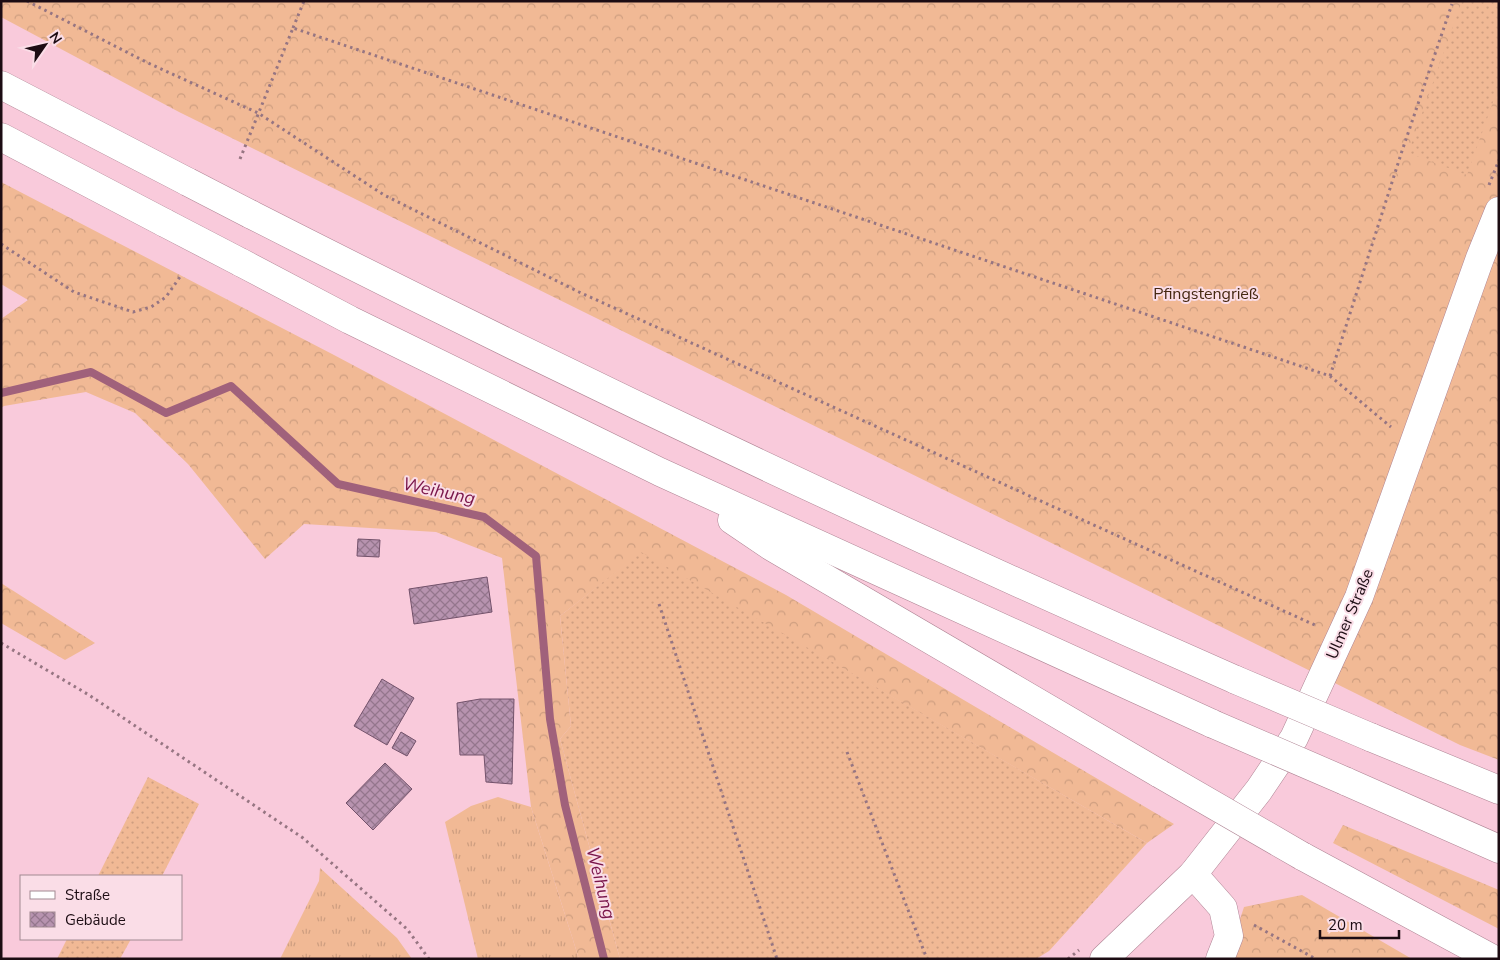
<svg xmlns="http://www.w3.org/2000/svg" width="1500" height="960" viewBox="0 0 1500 960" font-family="'Nunito Sans',sans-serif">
	<defs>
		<pattern id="grass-tufts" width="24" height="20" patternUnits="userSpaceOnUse" patternTransform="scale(1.25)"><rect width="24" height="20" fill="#f1b995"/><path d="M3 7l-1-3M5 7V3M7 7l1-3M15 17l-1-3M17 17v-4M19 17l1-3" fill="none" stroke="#ce9e80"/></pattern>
		<pattern id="forest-crowns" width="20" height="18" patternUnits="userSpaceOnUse" patternTransform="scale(1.25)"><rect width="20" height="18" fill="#f1b995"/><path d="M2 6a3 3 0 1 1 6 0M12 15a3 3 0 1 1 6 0" fill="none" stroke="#ce9e80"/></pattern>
		<pattern id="garden-dots" width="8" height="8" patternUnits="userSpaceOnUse" patternTransform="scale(1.25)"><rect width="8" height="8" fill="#f1b995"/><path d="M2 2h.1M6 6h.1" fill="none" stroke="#ce9e80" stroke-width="1.8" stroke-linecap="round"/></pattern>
		<pattern id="building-cross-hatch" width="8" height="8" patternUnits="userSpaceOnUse" patternTransform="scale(1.25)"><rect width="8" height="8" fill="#b793af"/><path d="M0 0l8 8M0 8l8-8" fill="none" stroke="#94768d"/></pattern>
	</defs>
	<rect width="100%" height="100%" fill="#f9cadb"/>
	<g fill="url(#grass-tufts)">
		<polygon points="498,797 531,807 579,959 478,959 445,822 471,806"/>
		<polygon points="320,868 397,938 412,959 280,959 319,881"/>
	</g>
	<g fill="url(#forest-crowns)">
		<polygon points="1,1 1499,1 1499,760 1460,745 179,112 1,17"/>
		<polygon points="1,182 334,355 786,595 1174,824 1147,843 641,553 560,616 571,726 560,739 620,959 579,959 531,807 502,558 436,532 304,524 265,559 188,464 135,413 86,392 4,406 1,408 1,319 28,300 1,284"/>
		<polygon points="1,583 95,643 65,660 1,623"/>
		<polygon points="1343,825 1499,890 1499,929 1333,843"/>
		<polygon points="1302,895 1412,959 1227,959 1244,907"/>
	</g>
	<g fill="url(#garden-dots)">
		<polygon points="1462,1 1499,1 1499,85 1467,175 1408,153"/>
		<polygon points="641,552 1147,843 1049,951 1036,959 620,959 560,739 571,726 560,616"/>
		<polygon points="148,777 199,804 162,876 98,876"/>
		<polygon points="67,939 131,939 120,959 57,959"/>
	</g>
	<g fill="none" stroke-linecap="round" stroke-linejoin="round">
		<polyline stroke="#a0617b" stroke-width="8" points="1,393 91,372 166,413 231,386 338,484 484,517 536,556 550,719 565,805 604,959"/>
	</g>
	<g fill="url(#building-cross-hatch)" stroke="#73526b">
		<polygon points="358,539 380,540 379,557 357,556"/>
		<polygon points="487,577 492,612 414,624 409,589"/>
		<polygon points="382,679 414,698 387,745 354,726"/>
		<polygon points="480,699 514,699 512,784 486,782 484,755 460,755 457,703"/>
		<polygon points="401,732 416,741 407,756 392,748"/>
		<polygon points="385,763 412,789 373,830 346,803"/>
	</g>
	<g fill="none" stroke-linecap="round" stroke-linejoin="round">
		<defs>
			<polyline id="street" points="1193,874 1223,908 1229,936 1220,959"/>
			<polyline id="secondary" points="1104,959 1193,874 1259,790 1294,738 1359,597 1480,258 1499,211"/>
			<g id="highway">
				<polyline points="1,85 188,182"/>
				<polyline points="1,137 165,223"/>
				<path d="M250 214C574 379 903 534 1236 680"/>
				<polyline points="240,262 350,320 660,472 1213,724"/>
				<polyline points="732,520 772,547 1160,774"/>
				<polyline points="1370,737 1499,790"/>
				<polyline points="1345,781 1499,849"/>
				<polyline points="1302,856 1493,959"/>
			</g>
		</defs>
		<use href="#street" stroke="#af8494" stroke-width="29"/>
		<use href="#secondary" stroke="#af8494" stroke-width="29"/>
		<use href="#highway" stroke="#af8494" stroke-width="29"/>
		<g stroke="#967582" stroke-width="3" stroke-dasharray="2.5 4" stroke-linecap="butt">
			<polyline points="27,1 148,63 258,113 384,195 579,292 1317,626"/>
			<polyline points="293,28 304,1"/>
			<polyline points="240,159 293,28 1330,376 1391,427"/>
			<polyline points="1489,185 1499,160"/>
			<polyline points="1,244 74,292 133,312 151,307 166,297 182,274"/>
			<polyline points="1330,376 1402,151 1452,4"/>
			<polyline points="659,604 777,959"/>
			<polyline points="1,643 89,695 303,838 407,929 429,959"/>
			<polyline points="847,752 927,959"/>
			<polyline points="1254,925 1316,959"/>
			<polyline points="1068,959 1079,950"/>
		</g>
		<use href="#street" stroke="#fff" stroke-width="28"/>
		<use href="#secondary" stroke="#fff" stroke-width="28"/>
		<use href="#highway" stroke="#fff" stroke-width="28"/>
		<defs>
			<g id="highway-bridge">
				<polyline points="188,182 250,214"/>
				<polyline points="165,223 240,262"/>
				<polyline points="1236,680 1370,737"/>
				<polyline points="1213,724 1345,781"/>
				<polyline points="1160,774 1302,856"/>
			</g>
		</defs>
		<use href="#highway-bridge" stroke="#af8494" stroke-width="29" stroke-linecap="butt"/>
		<use href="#highway-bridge" stroke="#fff" stroke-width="28"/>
	</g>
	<g text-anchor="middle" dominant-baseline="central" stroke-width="4" stroke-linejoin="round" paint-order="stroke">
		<g font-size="16" fill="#452711" stroke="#fadde7">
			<text x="1206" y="294">Pfingstengrieß</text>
		</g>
		<g font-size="16" fill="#1c0c13" stroke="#fadde7">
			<text transform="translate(1350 614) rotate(-67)">Ulmer Straße</text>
		</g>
		<g font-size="18" font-style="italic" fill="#7a164a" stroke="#fadde7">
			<text transform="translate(439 491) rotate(12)">Weihung</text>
			<text transform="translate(601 883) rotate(76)">Weihung</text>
		</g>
	</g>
	<rect width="1500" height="960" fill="none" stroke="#1c0c13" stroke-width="5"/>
	<rect x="20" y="875" width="162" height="65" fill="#fadde7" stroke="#a18992"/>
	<rect x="30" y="891" width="25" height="8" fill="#ffffff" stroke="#a18992"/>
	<text x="65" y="900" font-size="15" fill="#1c0c13">Straße</text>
	<rect x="30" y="912" width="25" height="15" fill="url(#building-cross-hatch)" stroke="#a18992"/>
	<text x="65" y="925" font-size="15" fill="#1c0c13">Gebäude</text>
	<g transform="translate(45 45) rotate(56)" stroke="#fadde7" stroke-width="4" paint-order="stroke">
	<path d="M0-4L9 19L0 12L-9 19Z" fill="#1c0c13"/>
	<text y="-8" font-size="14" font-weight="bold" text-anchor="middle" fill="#1c0c13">N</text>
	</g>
	<path d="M1320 930v8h79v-8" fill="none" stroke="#1c0c13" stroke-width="2.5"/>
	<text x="1328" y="930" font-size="15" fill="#1c0c13" stroke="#fadde7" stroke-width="4" paint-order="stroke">20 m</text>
</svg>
